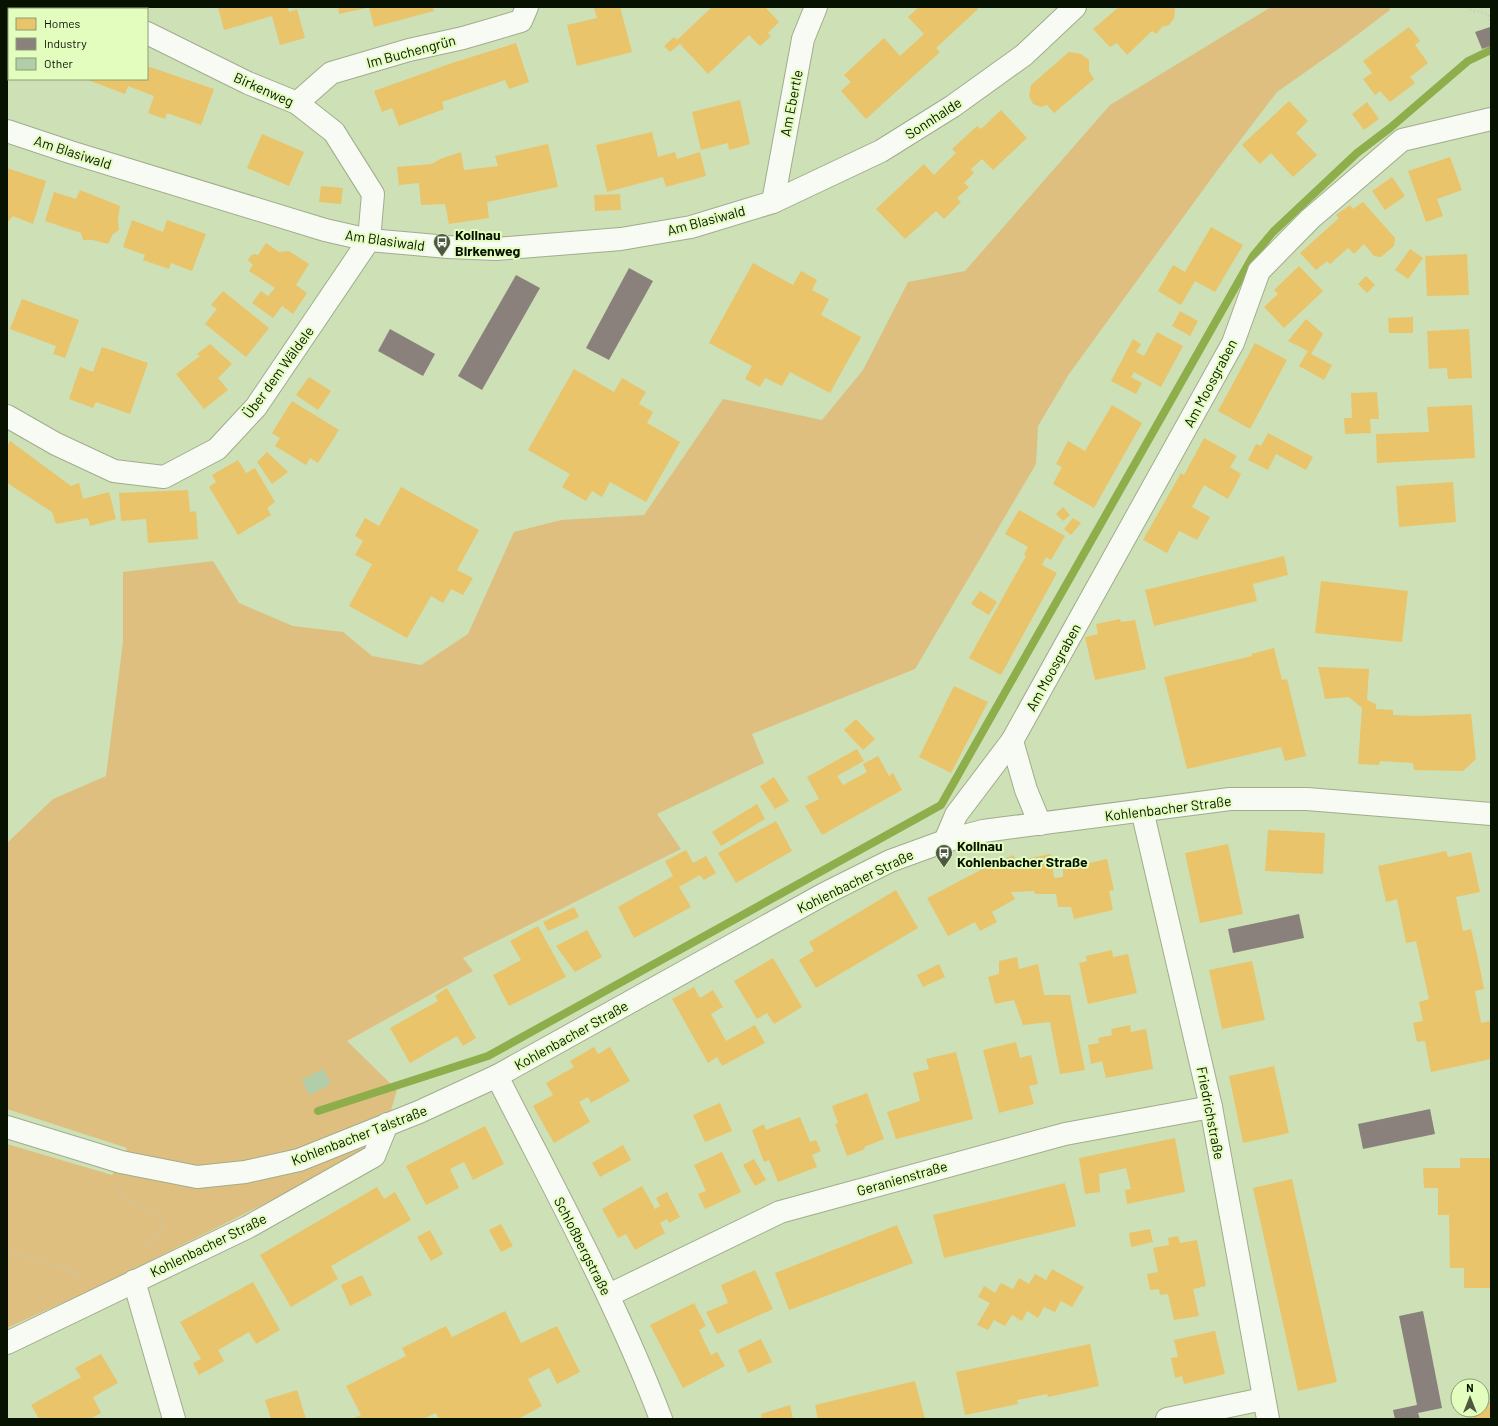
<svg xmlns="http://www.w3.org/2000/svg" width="1498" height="1426" viewBox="0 0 1498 1426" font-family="Barlow,sans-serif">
	<rect width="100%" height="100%" fill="#cee0b6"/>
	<polygon fill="#debf80" points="1271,7 1389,7 1390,10 1341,47 1277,92 1219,168 1069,374 1038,426 1036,464 915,669 752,734 764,763 657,814 681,849 463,958 473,971 347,1041 397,1090 387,1124 368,1152 102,1285 7,1328 7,1144 112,1175 121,1162 127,1148 7,1109 7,843 53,799 106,776 123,642 123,572 213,561 239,603 293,626 343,632 372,656 421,665 468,634 514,532 561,520 644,515 723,399 822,420 863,370 908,282 965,271 1110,105"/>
	<g fill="#e9c46a">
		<polygon points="7,7 36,7 41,9 9,9 9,39 7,38"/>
		<polygon points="218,7 288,7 289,12 297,9 305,38 280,45 272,16 224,30"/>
		<polygon points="338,7 366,7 366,8 339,14"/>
		<polygon points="369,7 433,7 434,11 374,27"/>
		<polygon points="594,7 620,7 632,52 577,66 567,25 597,18"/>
		<polygon points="712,7 765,7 779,22 768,33 771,36 760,46 749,35 708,74 680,44 670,52 664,46 674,37 677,40"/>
		<polygon points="919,7 977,7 978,9 936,48 940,52 866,119 841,91 851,82 844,75 884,38 900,56 924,34 908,17"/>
		<polygon points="1119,7 1173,7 1175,9 1174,18 1169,25 1162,27 1156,34 1152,31 1127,55 1117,43 1110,47 1093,29"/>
		<polygon points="1409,27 1420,41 1415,45 1428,63 1410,77 1415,83 1390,102 1380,91 1375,95 1363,79 1372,73 1363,61"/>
		<polygon points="516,43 529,82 509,89 505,80 442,102 444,109 399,126 392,108 382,112 374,91 452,63"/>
		<polygon points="1069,52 1081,54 1089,60 1089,71 1094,79 1054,113 1047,105 1041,107 1033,104 1029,96 1031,85"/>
		<polygon points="147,66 214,89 201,125 167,113 165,119 148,113 154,96 128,86 125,94 85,79 147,79"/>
		<polygon points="740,100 750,144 729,150 728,143 701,150 692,112"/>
		<polygon points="1289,101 1308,121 1296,133 1317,155 1293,177 1271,153 1260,164 1242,145"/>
		<polygon points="1367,102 1379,119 1364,130 1352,114"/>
		<polygon points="1001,110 1027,138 993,170 982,159 971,169 974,173 964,183 969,187 957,198 961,202 944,219 936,211 905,239 876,209 924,164 934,175 956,153 952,149 977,126 981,129"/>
		<polygon points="652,132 658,157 675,152 677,159 700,152 706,176 666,187 663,177 607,192 596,145"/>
		<polygon points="262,134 304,152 289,186 247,168"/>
		<polygon points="548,144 558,187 487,202 489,218 449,224 445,204 421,205 419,183 399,185 397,167 432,164 440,159 461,152 464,170 498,166 495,156"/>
		<polygon points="1450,157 1462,190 1437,199 1443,216 1426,222 1408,171"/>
		<polygon points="7,168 46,181 33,224 13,216 7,223"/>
		<polygon points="1392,177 1405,196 1385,210 1372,191"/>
		<polygon points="321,186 343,188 341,204 319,202"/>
		<polygon points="80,190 120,206 118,218 119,230 113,234 108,244 93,240 83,240 81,233 45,221 54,192 76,199"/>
		<polygon points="620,194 621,210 595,211 594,195"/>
		<polygon points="1363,202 1395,238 1394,246 1381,257 1374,256 1364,244 1354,254 1348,248 1330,264 1327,261 1316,270 1300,253 1339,218 1336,215 1350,205 1353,209"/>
		<polygon points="132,220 163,232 167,220 206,234 192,271 171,263 169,269 143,260 145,255 123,247"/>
		<polygon points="1211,227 1243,245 1215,292 1195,281 1181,305 1158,291 1173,265 1185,272"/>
		<polygon points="266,243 279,252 289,251 309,264 296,285 307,293 293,314 282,306 273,318 252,303 261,291 268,296 275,288 249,271 253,265 248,260 251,255 255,254 258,255"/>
		<polygon points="1410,249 1423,258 1408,279 1395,270"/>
		<polygon points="1467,254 1469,295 1427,296 1425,256"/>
		<polygon points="753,263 793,285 801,271 817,280 812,290 829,299 821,315 861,337 830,393 790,372 782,386 765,378 760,387 745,379 752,366 709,343"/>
		<polygon points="1299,266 1323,291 1284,328 1264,307 1278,294 1274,290"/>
		<polygon points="1366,276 1375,285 1367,293 1358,284"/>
		<polygon points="223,291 269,328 246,357 205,324 217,309 211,305"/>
		<polygon points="22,299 79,320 65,358 53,354 56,346 10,329"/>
		<polygon points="1180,311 1198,321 1190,336 1172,326"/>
		<polygon points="1413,317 1413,333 1389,333 1388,318"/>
		<polygon points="1306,319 1323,334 1311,354 1332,365 1324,380 1299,366 1308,351 1288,341"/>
		<polygon points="1469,329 1472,378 1448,379 1447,368 1429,369 1427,331"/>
		<polygon points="1157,332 1183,346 1161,387 1134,372 1131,377 1142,383 1136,394 1111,381 1133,339 1141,344 1136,352 1144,356"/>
		<polygon points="1255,343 1287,360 1250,429 1218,411"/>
		<polygon points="210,344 232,364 218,378 228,390 204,409 176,374 200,356 197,354"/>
		<polygon points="102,347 148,363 130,414 96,402 93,408 69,399 80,367 93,372"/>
		<polygon points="574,369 614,392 622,378 646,392 639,404 653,412 647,423 680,442 646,502 610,482 602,497 592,491 586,501 562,487 570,474 528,450"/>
		<polygon points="309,377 331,391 318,410 296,395"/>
		<polygon points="1377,392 1379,419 1370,419 1371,433 1345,434 1344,418 1352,418 1351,393"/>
		<polygon points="292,401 339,430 318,463 310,458 306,465 275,446 280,438 272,433"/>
		<polygon points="1112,405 1142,423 1094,508 1053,484 1062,467 1056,464 1068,441 1085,451"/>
		<polygon points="1472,405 1475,458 1377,463 1376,434 1429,432 1427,407"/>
		<polygon points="1268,433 1313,457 1306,470 1276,454 1268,470 1248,460 1256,444 1261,446"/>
		<polygon points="1204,438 1237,456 1230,467 1241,474 1228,499 1204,485 1192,507 1210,517 1197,540 1179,531 1167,553 1143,540 1181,473 1184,475"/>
		<polygon points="10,441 71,486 79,483 83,499 109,492 116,519 90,526 88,518 56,524 52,512 7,483 7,447"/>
		<polygon points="267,452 288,472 272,484 257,462"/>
		<polygon points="238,460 246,473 255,468 275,502 267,508 271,515 238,535 209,487 216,482 212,475"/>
		<polygon points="1453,482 1456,522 1399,527 1396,486"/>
		<polygon points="401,487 479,530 457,570 473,578 463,595 451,589 443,603 431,596 407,638 349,606 372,564 355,555 363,541 355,536 365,518 379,526"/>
		<polygon points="188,490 190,512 196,511 198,539 148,543 146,519 121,521 119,493"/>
		<polygon points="1063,507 1070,515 1063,521 1056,514"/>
		<polygon points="1019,510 1065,536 1051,560 1046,557 1042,565 1057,573 1001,675 969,658 1026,556 1024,555 1028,547 1005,534"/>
		<polygon points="1073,518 1081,523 1071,535 1064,529"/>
		<polygon points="1284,556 1288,575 1253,584 1257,601 1154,626 1145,590"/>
		<polygon points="1321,581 1408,591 1402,642 1315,633"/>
		<polygon points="980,591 997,602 989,615 971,604"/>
		<polygon points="1120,619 1121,622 1135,620 1146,669 1095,680 1085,637 1098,634 1096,624"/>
		<polygon points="1274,648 1282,680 1287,679 1306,756 1285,761 1281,747 1187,769 1164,677 1252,656 1251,654"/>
		<polygon points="1318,667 1369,669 1367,700 1376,704 1376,709 1393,710 1393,715 1416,716 1471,714 1476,759 1463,771 1414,770 1413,763 1380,761 1379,765 1358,764 1362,708 1349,697 1325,699"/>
		<polygon points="954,686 988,702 951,773 919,757"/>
		<polygon points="856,719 875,739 863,750 844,730"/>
		<polygon points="857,749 864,761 837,776 843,785 867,772 863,764 878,756 889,776 893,773 902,790 822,835 805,806 819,799 807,777"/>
		<polygon points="774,777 789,801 775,809 760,786"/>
		<polygon points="757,804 765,819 721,846 712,832"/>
		<polygon points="776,821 792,851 736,883 718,853"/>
		<polygon points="1268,830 1325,833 1323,874 1265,871"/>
		<polygon points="1228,844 1243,914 1200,923 1185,853"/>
		<polygon points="686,850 693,863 706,856 716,873 704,880 700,875 679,887 691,907 634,938 618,907 673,876 665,861"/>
		<polygon points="1446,851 1448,857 1471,852 1480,892 1456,897 1463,931 1471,929 1478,959 1484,989 1475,991 1481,1023 1491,1021 1491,1059 1431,1072 1425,1041 1417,1042 1413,1023 1423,1021 1419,1002 1429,999 1416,941 1406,943 1397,899 1386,902 1378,866"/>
		<polygon points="1051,854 1054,878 1063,877 1063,869 1107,859 1114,890 1109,891 1113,910 1074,919 1071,907 1058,907 1056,894 1035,894 1034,891 1011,892 1015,899 992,912 997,922 980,931 975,922 948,936 927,898 996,862 1014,855 1015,861"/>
		<polygon points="896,890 918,928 816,988 799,960 814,951 809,942"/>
		<polygon points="574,907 579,917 548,931 543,922"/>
		<polygon points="538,926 566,977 509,1006 493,975 521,960 510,941"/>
		<polygon points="587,930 602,957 575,972 556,946"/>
		<polygon points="1112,950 1113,957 1128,954 1137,993 1088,1004 1079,963 1087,961 1086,956"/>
		<polygon points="1017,957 1019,969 1038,964 1044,995 1070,995 1085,1070 1060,1074 1050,1022 1023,1025 1014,1000 995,1004 988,977 999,974 999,961"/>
		<polygon points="773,958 802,1007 774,1024 767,1013 757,1019 734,981"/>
		<polygon points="1252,961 1265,1020 1222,1029 1209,970"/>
		<polygon points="939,964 945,977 923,987 917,975"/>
		<polygon points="694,987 700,998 713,990 723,1007 711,1014 726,1041 755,1025 765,1043 722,1066 717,1057 708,1063 672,999"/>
		<polygon points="447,988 476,1038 463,1046 457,1036 410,1063 390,1028 438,1001 435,996"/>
		<polygon points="1130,1025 1131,1032 1146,1029 1153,1069 1106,1078 1102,1061 1091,1064 1088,1045 1099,1043 1098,1038 1112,1035 1111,1029"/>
		<polygon points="1016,1042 1020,1058 1031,1055 1038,1084 1029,1086 1034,1104 999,1113 983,1050"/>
		<polygon points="594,1047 598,1054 610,1047 630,1081 591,1103 588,1097 579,1102 590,1122 554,1143 533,1106 553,1095 546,1083 574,1067 570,1061"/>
		<polygon points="956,1052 973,1119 896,1139 887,1112 920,1101 913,1073 929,1069 926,1059"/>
		<polygon points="1274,1066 1289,1133 1243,1143 1229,1076"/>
		<polygon points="867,1093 884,1139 864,1147 865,1149 847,1156 835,1124 838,1123 832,1106"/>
		<polygon points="720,1103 732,1131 705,1142 693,1115"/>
		<polygon points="800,1117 810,1142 816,1140 821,1151 812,1155 817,1167 778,1182 769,1160 764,1162 752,1130 764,1124 766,1130"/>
		<polygon points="485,1126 504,1164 473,1180 464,1162 450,1169 459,1188 426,1205 406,1166"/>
		<polygon points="1175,1138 1185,1192 1127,1204 1125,1190 1131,1189 1126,1168 1099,1174 1100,1192 1085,1194 1079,1158"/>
		<polygon points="623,1145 631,1160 600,1177 592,1163"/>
		<polygon points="722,1152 741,1192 705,1209 698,1194 706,1191 694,1165"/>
		<polygon points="1460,1158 1491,1158 1491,1288 1464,1288 1464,1268 1450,1268 1449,1215 1438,1215 1438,1188 1424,1188 1423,1168 1460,1168"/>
		<polygon points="754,1159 766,1180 755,1186 743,1165"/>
		<polygon points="1292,1179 1337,1382 1298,1391 1253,1188"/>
		<polygon points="1065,1183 1076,1226 944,1258 933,1215"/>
		<polygon points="642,1186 655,1209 660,1206 656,1198 667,1192 680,1217 669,1223 667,1219 660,1223 665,1233 635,1250 626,1234 618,1238 602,1209"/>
		<polygon points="377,1187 384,1199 395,1192 411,1220 331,1266 338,1279 291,1307 260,1255"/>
		<polygon points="501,1224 513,1246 501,1252 489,1230"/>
		<polygon points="897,1225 913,1263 789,1310 775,1273"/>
		<polygon points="1150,1229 1153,1242 1131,1247 1129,1233"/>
		<polygon points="430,1230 443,1254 431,1261 417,1237"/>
		<polygon points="1178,1236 1180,1243 1197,1240 1206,1286 1193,1289 1199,1316 1174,1320 1168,1294 1160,1295 1159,1289 1150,1290 1147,1274 1158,1272 1153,1248 1169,1245 1168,1238"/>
		<polygon points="1052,1269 1084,1287 1072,1307 1061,1301 1055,1312 1044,1307 1038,1318 1027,1311 1022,1321 1012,1315 1005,1326 994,1320 988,1330 977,1325 990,1303 978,1297 984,1286 995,1293 1001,1283 1013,1289 1019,1278 1029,1284 1035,1274 1046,1280"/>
		<polygon points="755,1270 773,1309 717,1334 706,1312 728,1303 721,1285"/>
		<polygon points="362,1275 372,1295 350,1306 341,1285"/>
		<polygon points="253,1282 280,1330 256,1344 249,1332 218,1350 224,1361 199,1375 193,1363 201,1359 180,1322"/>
		<polygon points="694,1303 706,1326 699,1330 703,1339 711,1355 717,1352 725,1366 683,1388 650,1325"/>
		<polygon points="505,1311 521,1343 557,1326 580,1372 557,1384 549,1368 528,1379 542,1406 518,1419 439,1419 436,1413 423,1419 352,1419 361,1415 346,1386 406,1356 402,1348 446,1326 452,1337"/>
		<polygon points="1215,1331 1225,1374 1184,1384 1182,1376 1175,1378 1171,1358 1178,1357 1174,1340"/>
		<polygon points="761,1339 772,1362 748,1373 738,1350"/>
		<polygon points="1090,1344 1099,1386 1048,1397 1047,1394 1017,1400 1018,1404 965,1415 956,1372"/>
		<polygon points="101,1354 118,1383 93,1397 101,1413 90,1419 39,1419 31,1405 81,1377 75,1368"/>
		<polygon points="915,1381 925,1419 818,1419 815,1405"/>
		<polygon points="297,1390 306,1419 271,1419 265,1400"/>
		<polygon points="1482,1402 1491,1402 1491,1419 1474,1419 1474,1410 1482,1410"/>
		<polygon points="790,1405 793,1419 762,1419 761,1414"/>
	</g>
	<g fill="#8a817c">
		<polygon points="1490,27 1491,46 1482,49 1475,32"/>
		<polygon points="629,268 653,281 609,360 586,348"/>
		<polygon points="516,275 540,288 482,390 458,376"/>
		<polygon points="390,329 435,354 423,376 378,351"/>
		<polygon points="1299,914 1304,938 1233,953 1228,929"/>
		<polygon points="1430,1109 1435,1134 1363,1149 1358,1124"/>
		<polygon points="1423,1311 1442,1408 1418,1413 1420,1419 1395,1419 1393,1410 1417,1405 1399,1316"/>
	</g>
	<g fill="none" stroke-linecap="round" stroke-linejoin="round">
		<polyline stroke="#8dae4a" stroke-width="8" points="318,1111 488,1056 941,805 1253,256 1273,232 1357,153 1390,128 1468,61 1491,50"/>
	</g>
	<polygon fill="#b2cda9" points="323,1069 331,1084 309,1095 302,1080"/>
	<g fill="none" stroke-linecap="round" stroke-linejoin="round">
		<defs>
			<g id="street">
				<polyline points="92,7 97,9"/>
				<polyline points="297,103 331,73 409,50 463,38 521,21 527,7"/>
				<polyline points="7,131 70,152 325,230 369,240 448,247 496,249 621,239 691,227 773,202 881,151 953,106 1024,55 1075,7"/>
				<polyline points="773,202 803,39 816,7"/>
				<polyline points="7,416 56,444 114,471 164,477 217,449 256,407 369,240 373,194 334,132 297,103 248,83 147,33"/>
				<polyline points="1012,741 1026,790 1040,824"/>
				<polyline points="1142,810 1211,1107 1268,1419"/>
				<polyline points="945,841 956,815 1012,741 1233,343 1259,271 1310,219 1402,140 1491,119"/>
				<path d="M497 1076C554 1189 616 1300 661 1419"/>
				<polyline points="7,1127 121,1162 197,1177 245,1172 299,1160 419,1112 497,1076 824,894 890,861 945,841 983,831 1230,799 1307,799 1491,814"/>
				<polyline points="134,1281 174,1419"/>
				<polyline points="609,1295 780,1212 1065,1134 1211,1107"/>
				<polyline points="7,1343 248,1227 374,1156 387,1124"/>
				<polyline points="1167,1419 1263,1399"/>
			</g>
		</defs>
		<use href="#street" stroke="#a0ad8c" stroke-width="24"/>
		<g stroke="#c3c8bc" stroke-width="2.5" stroke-dasharray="1 3" stroke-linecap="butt">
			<polyline points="1467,7 1471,10 1488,14 1491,22"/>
			<polyline points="118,1188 126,1200 162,1219 160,1234 139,1249"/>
			<polyline points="7,1251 75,1271 83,1278"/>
		</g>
		<use href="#street" stroke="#f8faf4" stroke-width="22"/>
	</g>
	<defs>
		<symbol id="bus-pin" viewBox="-11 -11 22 30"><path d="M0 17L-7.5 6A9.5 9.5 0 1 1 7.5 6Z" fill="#4d5a40" stroke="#e3fdbf"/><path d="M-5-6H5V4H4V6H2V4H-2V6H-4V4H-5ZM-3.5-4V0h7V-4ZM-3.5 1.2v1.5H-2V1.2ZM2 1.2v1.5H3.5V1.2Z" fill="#fff"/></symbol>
	</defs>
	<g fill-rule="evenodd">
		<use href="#bus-pin" x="432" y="232" width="20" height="27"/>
		<use href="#bus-pin" x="934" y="843" width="20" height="27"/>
	</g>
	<g text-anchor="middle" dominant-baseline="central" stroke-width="4" stroke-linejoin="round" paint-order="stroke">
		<g font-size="14" fill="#081200" stroke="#e3fdbf">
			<text transform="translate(411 51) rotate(-15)">Im Buchengrün</text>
			<text transform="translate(264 89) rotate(24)">Birkenweg</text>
			<text transform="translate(791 103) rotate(-79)">Am Ebertle</text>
			<text transform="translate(933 118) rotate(-33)">Sonnhalde</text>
			<text transform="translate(73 152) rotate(18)">Am Blasiwald</text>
			<text transform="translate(706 220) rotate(-15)">Am Blasiwald</text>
			<text transform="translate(385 240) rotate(8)">Am Blasiwald</text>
			<text transform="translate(278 372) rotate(-54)">Über dem Wäldele</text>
			<text transform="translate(1210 383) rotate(-62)">Am Moosgraben</text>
			<text transform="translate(1053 667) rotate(-61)">Am Moosgraben</text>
			<text transform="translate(1168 808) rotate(-7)">Kohlenbacher Straße</text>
			<text transform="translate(855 881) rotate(-26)">Kohlenbacher Straße</text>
			<text transform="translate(571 1035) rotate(-29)">Kohlenbacher Straße</text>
			<text transform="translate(1211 1113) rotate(79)">Friedrichstraße</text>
			<text transform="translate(359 1135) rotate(-21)">Kohlenbacher Talstraße</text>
			<text transform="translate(902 1178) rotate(-16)">Geranienstraße</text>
			<text transform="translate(208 1245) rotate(-26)">Kohlenbacher Straße</text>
			<text transform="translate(583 1246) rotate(63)">Schloßbergstraße</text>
		</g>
		<g font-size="14" font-weight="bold" fill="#081200" stroke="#e3fdbf" text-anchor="start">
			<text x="455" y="234">Kollnau<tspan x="455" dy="16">Birkenweg</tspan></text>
			<text x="957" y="845">Kollnau<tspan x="957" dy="16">Kohlenbacher Straße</tspan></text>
		</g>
	</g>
	<rect width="1498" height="1426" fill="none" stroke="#081200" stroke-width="16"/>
	<rect x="8" y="8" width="140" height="72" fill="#e3fdbf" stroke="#8b9f73"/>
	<rect x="16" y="18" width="20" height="12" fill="#e9c46a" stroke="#8b9f73"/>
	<text x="44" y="28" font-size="12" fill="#081200">Homes</text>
	<rect x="16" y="38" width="20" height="12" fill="#8a817c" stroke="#8b9f73"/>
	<text x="44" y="48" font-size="12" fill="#081200">Industry</text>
	<rect x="16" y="58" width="20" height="12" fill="#b2cda9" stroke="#8b9f73"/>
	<text x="44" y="68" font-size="12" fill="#081200">Other</text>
	<g transform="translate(1470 1398)"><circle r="19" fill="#e3fdbf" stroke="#8b9f73"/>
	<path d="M0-3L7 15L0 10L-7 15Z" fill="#4d5a40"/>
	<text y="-6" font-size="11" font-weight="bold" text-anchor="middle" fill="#081200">N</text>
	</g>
</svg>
